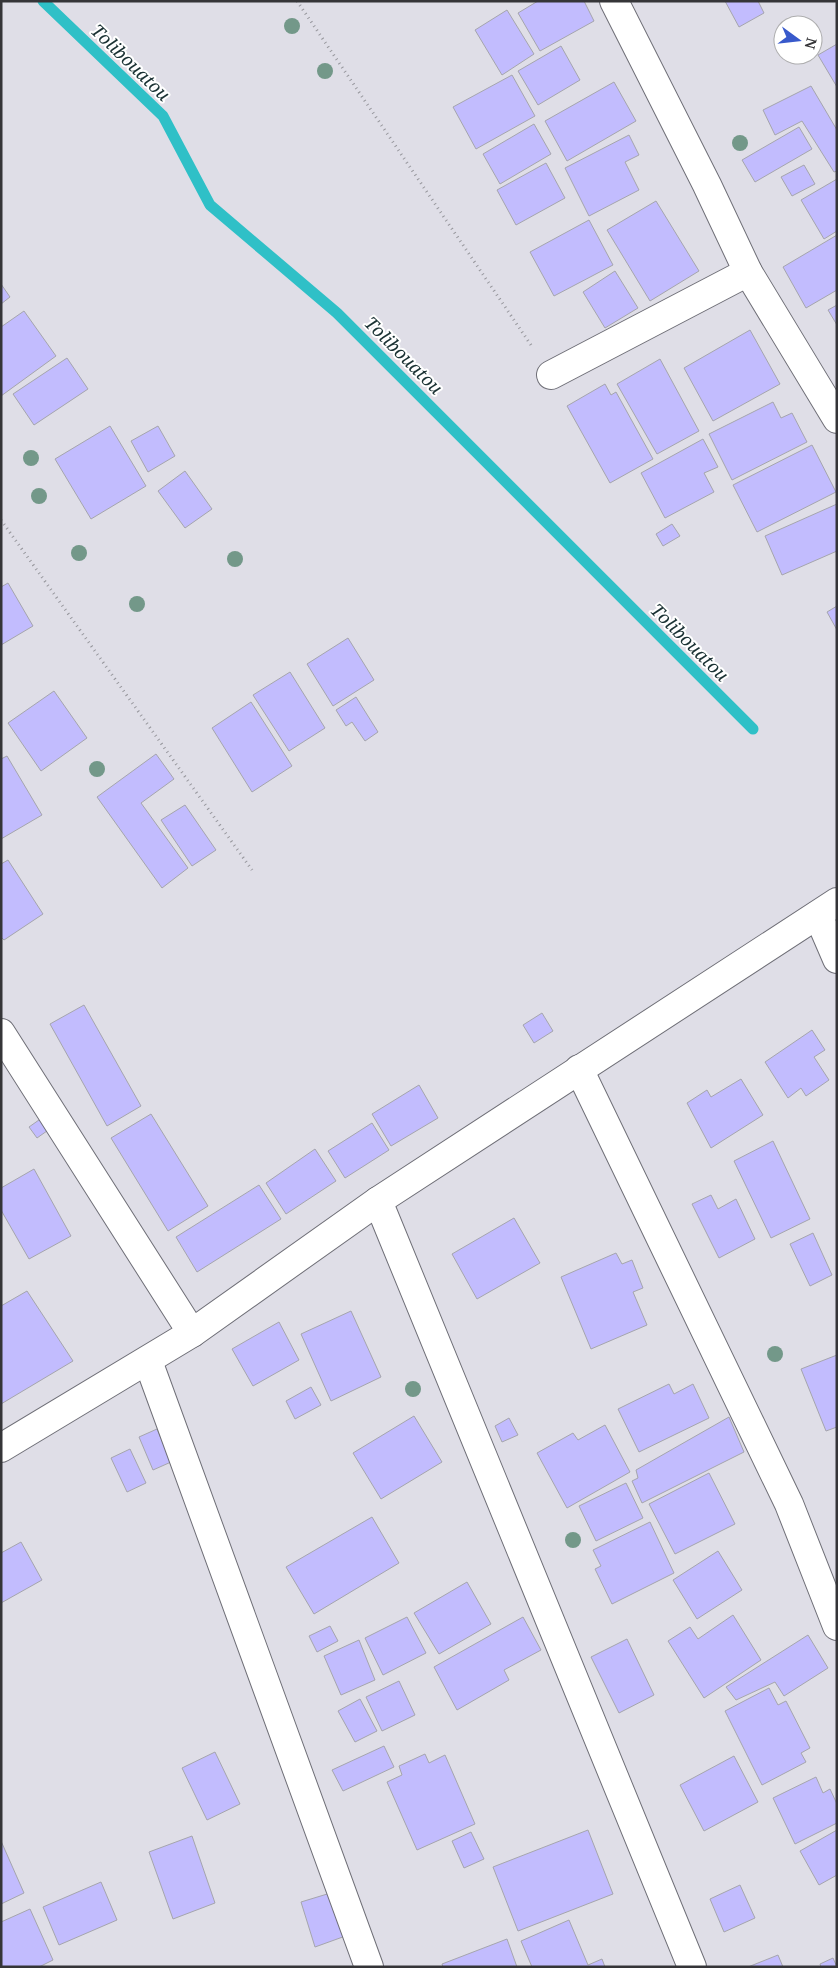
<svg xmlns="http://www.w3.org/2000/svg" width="838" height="1968" viewBox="0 0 838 1968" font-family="'Noto Serif',serif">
	<rect width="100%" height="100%" fill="#dfdee7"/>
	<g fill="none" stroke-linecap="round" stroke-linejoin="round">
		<polyline stroke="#2fc0c7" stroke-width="11" points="43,1 163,116 210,205 337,313 753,729"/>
	</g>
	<g fill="#c2bcfe" stroke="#a5a5ad">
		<polygon points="538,1 584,1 594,21 540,51 518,13"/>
		<polygon points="725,1 758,1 764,13 739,27"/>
		<polygon points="507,10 534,54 502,75 475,30"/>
		<polygon points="837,44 837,87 818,55"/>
		<polygon points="561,46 580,80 538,105 518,71"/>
		<polygon points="512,75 535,116 476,149 453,107"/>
		<polygon points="614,82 636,121 567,161 545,121"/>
		<polygon points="811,86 837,130 837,171 834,172 802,121 775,135 763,110"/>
		<polygon points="534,124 551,154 500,184 483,154"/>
		<polygon points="799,127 812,149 755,182 742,160"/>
		<polygon points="629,135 639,155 625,162 639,190 589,216 565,168"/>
		<polygon points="546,163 565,198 516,225 497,190"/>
		<polygon points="804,165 815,184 792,196 781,177"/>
		<polygon points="837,179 837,231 824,239 801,200"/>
		<polygon points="656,201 699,271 650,301 607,230"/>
		<polygon points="589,220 613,265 554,296 530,252"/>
		<polygon points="837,235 837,290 806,308 783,267"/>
		<polygon points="615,271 638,308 605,328 583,292"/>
		<polygon points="1,284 10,297 1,304"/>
		<polygon points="837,305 837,325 828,310"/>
		<polygon points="24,311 56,356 1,396 1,327"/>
		<polygon points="750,330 780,384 713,421 684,368"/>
		<polygon points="67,358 88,389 34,425 13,394"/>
		<polygon points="660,359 699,431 657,454 617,384"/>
		<polygon points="605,384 611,395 616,392 653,459 610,483 567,406"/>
		<polygon points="773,402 781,418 792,413 807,442 732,480 709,434"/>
		<polygon points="110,426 146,486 91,519 55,459"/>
		<polygon points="158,426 175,456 148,472 131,441"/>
		<polygon points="703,439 718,467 704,473 714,492 665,518 641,473"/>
		<polygon points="812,445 836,492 757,532 733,485"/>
		<polygon points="185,471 212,509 185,528 158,491"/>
		<polygon points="837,504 837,551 782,575 765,536"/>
		<polygon points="672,524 680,536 663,546 656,534"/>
		<polygon points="8,583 33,626 1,645 1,587"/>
		<polygon points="837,606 837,630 827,612"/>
		<polygon points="348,638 374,680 333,706 307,664"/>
		<polygon points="290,672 325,728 289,751 253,695"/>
		<polygon points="54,691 87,738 41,771 8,723"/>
		<polygon points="356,697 378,732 365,741 352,722 346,726 336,710"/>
		<polygon points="251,702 292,766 252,792 212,728"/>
		<polygon points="156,754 174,779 141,803 188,868 162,888 97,797"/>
		<polygon points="7,756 42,815 1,839 1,759"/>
		<polygon points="185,805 216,850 192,866 161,820"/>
		<polygon points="8,860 43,914 4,940 1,937 1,864"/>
		<polygon points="84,1005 141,1106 107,1126 50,1024"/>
		<polygon points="542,1013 553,1031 534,1043 523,1025"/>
		<polygon points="812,1030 825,1050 814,1057 829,1080 806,1096 801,1088 788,1098 765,1062"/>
		<polygon points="741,1079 763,1115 711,1148 687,1103 707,1090 711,1097"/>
		<polygon points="419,1085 438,1118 391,1146 372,1114"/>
		<polygon points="151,1114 208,1206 168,1231 111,1138"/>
		<polygon points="46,1115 54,1126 37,1138 29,1127"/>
		<polygon points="372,1123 389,1150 345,1178 328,1151"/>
		<polygon points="773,1141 810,1219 771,1238 734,1161"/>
		<polygon points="315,1149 336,1181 286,1214 266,1183"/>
		<polygon points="34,1169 71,1236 29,1259 1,1210 1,1188"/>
		<polygon points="259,1185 281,1219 197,1272 176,1237"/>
		<polygon points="711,1195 718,1209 736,1199 755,1239 719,1258 692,1204"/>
		<polygon points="514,1218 540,1263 477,1299 452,1254"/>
		<polygon points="813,1233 832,1275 810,1286 790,1244"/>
		<polygon points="616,1253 622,1264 632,1260 643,1288 633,1292 647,1325 591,1349 561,1277"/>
		<polygon points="27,1291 73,1361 1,1404 1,1306"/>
		<polygon points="351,1311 381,1377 331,1401 301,1334"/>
		<polygon points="279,1322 299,1360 253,1386 232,1349"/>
		<polygon points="837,1355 837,1427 826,1431 801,1369"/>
		<polygon points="669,1384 674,1394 693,1384 709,1418 639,1452 618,1409"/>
		<polygon points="311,1387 321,1405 295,1419 286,1401"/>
		<polygon points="414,1416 442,1462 381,1499 353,1453"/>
		<polygon points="729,1417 744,1452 642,1503 632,1481 638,1478 636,1470"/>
		<polygon points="509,1418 518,1435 502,1442 495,1426"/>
		<polygon points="605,1425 630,1472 567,1508 537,1453 573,1433 578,1440"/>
		<polygon points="157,1429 171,1462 153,1470 139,1437"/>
		<polygon points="130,1449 146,1483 127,1492 111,1458"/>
		<polygon points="709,1473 735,1524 675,1554 649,1504"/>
		<polygon points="626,1483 643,1518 596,1541 579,1506"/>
		<polygon points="372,1517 399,1563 314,1614 286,1567"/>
		<polygon points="650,1522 674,1573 612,1604 595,1569 601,1566 593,1550"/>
		<polygon points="21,1542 42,1580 1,1603 1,1553"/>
		<polygon points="718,1551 742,1590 697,1619 673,1580"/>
		<polygon points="467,1582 491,1624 439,1654 414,1613"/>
		<polygon points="733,1615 761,1660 704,1698 668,1641 690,1627 698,1639"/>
		<polygon points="407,1617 426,1653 383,1675 365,1638"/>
		<polygon points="523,1617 541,1650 504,1670 509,1680 457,1710 434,1667"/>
		<polygon points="330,1626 338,1641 317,1652 309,1636"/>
		<polygon points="808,1635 828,1668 784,1696 775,1682 736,1700 726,1687"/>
		<polygon points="627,1639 654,1695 619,1713 591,1657"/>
		<polygon points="359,1640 375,1680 341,1695 324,1656"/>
		<polygon points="399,1681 415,1715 382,1731 366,1697"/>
		<polygon points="769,1688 778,1705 786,1701 810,1748 801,1753 806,1762 762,1785 725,1711"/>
		<polygon points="360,1699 377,1731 355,1742 338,1711"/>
		<polygon points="384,1746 394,1767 343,1791 332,1770"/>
		<polygon points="215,1752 240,1804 207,1820 182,1768"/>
		<polygon points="425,1754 429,1763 445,1755 475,1824 417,1850 387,1782 402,1775 399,1766"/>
		<polygon points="734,1756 758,1802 704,1831 680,1785"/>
		<polygon points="816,1777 823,1793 830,1789 837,1804 837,1823 795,1844 773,1798"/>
		<polygon points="588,1830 613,1894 518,1931 493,1867"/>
		<polygon points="837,1830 837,1875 819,1885 800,1851"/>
		<polygon points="471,1832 484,1859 464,1868 452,1841"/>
		<polygon points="192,1836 215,1903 173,1919 149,1852"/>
		<polygon points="1,1841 24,1893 1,1904"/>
		<polygon points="101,1882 117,1920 59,1945 43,1907"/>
		<polygon points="740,1885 755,1918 724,1932 710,1899"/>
		<polygon points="337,1891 351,1934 315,1947 301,1902"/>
		<polygon points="30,1909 53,1960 39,1967 1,1967 1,1922"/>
		<polygon points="569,1920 588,1965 602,1959 605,1967 532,1967 521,1941"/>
		<polygon points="507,1939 517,1967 443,1967 442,1964"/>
		<polygon points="778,1955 783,1967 748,1967"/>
		<polygon points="833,1958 837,1967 821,1967 820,1964"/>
	</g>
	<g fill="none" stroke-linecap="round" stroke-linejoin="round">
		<defs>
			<g id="street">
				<polyline points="614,1 707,185 748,272 837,419"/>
				<polyline points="551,375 748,272"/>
				<polyline points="818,915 837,959"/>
				<polyline points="1,1033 192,1333"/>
				<polyline points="579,1069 789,1504 837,1626"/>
				<polyline points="378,1201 692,1967"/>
				<polyline points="148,1361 369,1967"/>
				<polyline points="1,1448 192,1333 378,1201 837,902"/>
			</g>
		</defs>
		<use href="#street" stroke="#6f6f77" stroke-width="30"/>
		<g stroke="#97979d" stroke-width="3" stroke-dasharray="1 4" stroke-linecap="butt">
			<polyline points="297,1 533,348"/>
			<polyline points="1,520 252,870"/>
		</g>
		<use href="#street" stroke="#fff" stroke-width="28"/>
	</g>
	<g fill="#739889">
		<circle cx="292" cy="26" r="8"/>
		<circle cx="325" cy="71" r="8"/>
		<circle cx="740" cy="143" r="8"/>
		<circle cx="31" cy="458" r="8"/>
		<circle cx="39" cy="496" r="8"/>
		<circle cx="79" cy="553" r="8"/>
		<circle cx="235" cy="559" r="8"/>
		<circle cx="137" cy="604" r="8"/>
		<circle cx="97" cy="769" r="8"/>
		<circle cx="775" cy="1354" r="8"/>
		<circle cx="413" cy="1389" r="8"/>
		<circle cx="573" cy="1540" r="8"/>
	</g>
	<g text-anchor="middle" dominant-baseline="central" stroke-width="4" stroke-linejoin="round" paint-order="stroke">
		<g font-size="18" font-style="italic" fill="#1b3234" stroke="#fff">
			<text transform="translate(131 62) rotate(44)">Tolibouatou</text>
			<text transform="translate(404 355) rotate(45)">Tolibouatou</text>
			<text transform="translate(690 642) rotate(45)">Tolibouatou</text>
		</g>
	</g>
	<rect width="838" height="1968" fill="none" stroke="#353538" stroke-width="5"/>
	<g transform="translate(798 40) rotate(105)"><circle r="24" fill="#ffffff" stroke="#aeaeaf"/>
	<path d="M0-4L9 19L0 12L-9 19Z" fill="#3859cb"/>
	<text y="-8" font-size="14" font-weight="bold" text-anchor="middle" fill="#353538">N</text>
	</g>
</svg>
